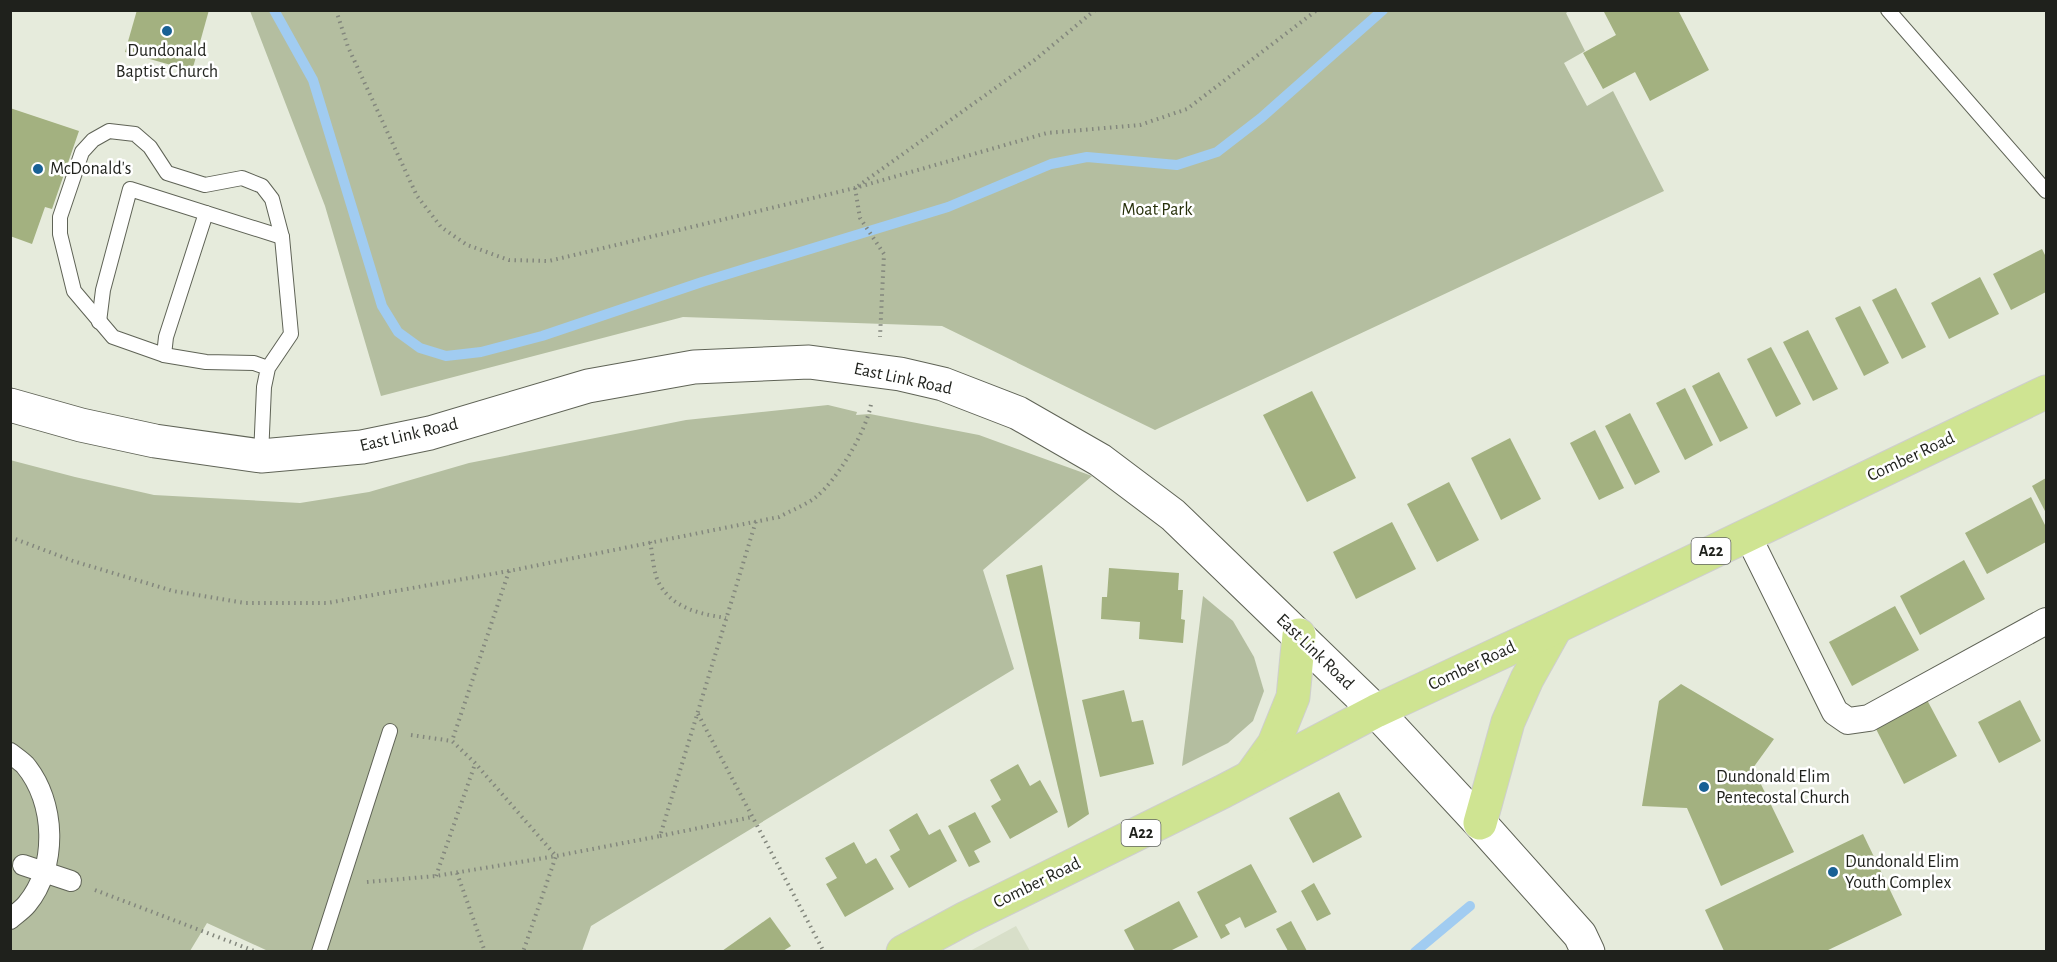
<svg xmlns="http://www.w3.org/2000/svg" width="2057" height="962" viewBox="0 0 2057 962" font-family="'Alegreya Sans',sans-serif">
	<rect width="100%" height="100%" fill="#e6ebdc"/>
	<polygon fill="#d8dfc9" points="1016,926 1030,951 970,951"/>
	<g fill="#b4bea0">
		<polygon points="250,11 1569,11 1566,13 1585,51 1564,63 1587,106 1613,91 1664,191 1155,430 942,326 683,317 381,396 325,206"/>
		<polygon points="828,405 857,412 856,415 870,414 979,435 1092,476 983,570 1014,669 591,926 582,951 268,951 207,923 190,951 11,952 10,460 75,477 154,495 300,503 369,492 469,463 686,420"/>
		<polygon points="1203,596 1233,621 1254,657 1264,691 1253,721 1228,743 1182,766"/>
	</g>
	<g fill="none" stroke-linecap="round" stroke-linejoin="round">
		<g stroke="#a1ccf1" stroke-width="10">
			<polyline points="274,10 313,80 382,306 398,332 420,348 446,356 481,352 542,336 702,282 948,207 1051,164 1087,157 1177,165 1217,152 1261,118 1383,10"/>
			<polyline points="1415,952 1470,906"/>
		</g>
	</g>
	<g fill="#a3b180">
		<polygon points="137,10 209,10 192,71 125,52"/>
		<polygon points="1603,10 1678,10 1709,70 1650,101 1635,72 1603,89 1583,53 1616,35"/>
		<polygon points="10,108 79,131 52,209 45,207 32,244 10,236"/>
		<polygon points="2042,249 2046,257 2046,292 2011,310 1993,274"/>
		<polygon points="1980,277 1999,314 1949,339 1931,303"/>
		<polygon points="1896,288 1926,347 1902,359 1872,300"/>
		<polygon points="1860,306 1889,363 1864,376 1835,318"/>
		<polygon points="1808,330 1838,389 1813,401 1783,342"/>
		<polygon points="1771,347 1801,404 1776,417 1747,359"/>
		<polygon points="1719,372 1748,428 1720,442 1692,386"/>
		<polygon points="1685,388 1713,445 1685,460 1656,403"/>
		<polygon points="1312,391 1356,478 1307,502 1263,415"/>
		<polygon points="1630,413 1660,472 1635,485 1605,426"/>
		<polygon points="1595,430 1624,488 1599,500 1570,443"/>
		<polygon points="1510,438 1541,499 1501,520 1471,458"/>
		<polygon points="2046,478 2046,513 2032,486"/>
		<polygon points="1449,482 1479,540 1437,562 1407,504"/>
		<polygon points="2031,497 2046,527 2046,542 1987,574 1965,533"/>
		<polygon points="1392,522 1416,569 1356,599 1333,552"/>
		<polygon points="1964,560 1985,599 1920,635 1900,596"/>
		<polygon points="1042,565 1089,814 1068,828 1006,575"/>
		<polygon points="1109,568 1179,573 1178,590 1183,590 1181,619 1185,620 1183,643 1139,639 1140,622 1101,619 1102,597 1107,597"/>
		<polygon points="1895,606 1919,650 1852,686 1829,642"/>
		<polygon points="1681,684 1774,739 1753,768 1794,852 1721,886 1687,808 1642,806 1659,701"/>
		<polygon points="1124,690 1132,722 1143,720 1154,764 1100,777 1082,700"/>
		<polygon points="1926,698 1957,756 1904,784 1874,725"/>
		<polygon points="2020,700 2041,741 1999,763 1978,722"/>
		<polygon points="1018,764 1030,786 1040,780 1058,812 1010,839 991,806 1001,800 990,780"/>
		<polygon points="1339,792 1362,837 1313,863 1289,818"/>
		<polygon points="975,812 991,842 974,851 980,862 969,867 948,826"/>
		<polygon points="917,813 929,835 940,829 957,861 909,888 890,856 900,850 889,830"/>
		<polygon points="1863,834 1902,915 1826,951 1724,951 1705,910"/>
		<polygon points="854,842 866,864 876,858 894,889 845,917 826,884 837,878 825,858"/>
		<polygon points="1251,864 1277,912 1245,928 1240,917 1225,925 1230,934 1221,939 1197,892"/>
		<polygon points="1314,883 1331,914 1317,921 1301,891"/>
		<polygon points="1179,901 1198,937 1170,951 1135,951 1124,930"/>
		<polygon points="770,917 791,946 783,951 722,951"/>
		<polygon points="1291,921 1307,951 1288,951 1276,929"/>
	</g>
	<g fill="none" stroke-linecap="round" stroke-linejoin="round">
		<defs>
			<g id="service">
				<polyline points="1888,10 2046,191"/>
				<polyline points="99,322 103,290 130,189 282,237"/>
				<polyline points="164,355 166,337 206,213"/>
				<polyline points="261,456 264,387 268,368 291,334 282,237 272,199 262,186 242,178 205,185 167,173 150,147 135,134 109,131 93,140 82,152 60,217 60,234 74,291 113,337 164,355 206,362 254,363 268,368"/>
				<polyline points="319,952 390,731"/>
			</g>
			<g id="pedestrian">
				<path d="M10 753C15 757 21 761 25 765 56 802 58 866 27 904 23 909 16 914 10 919"/>
				<polyline points="23,865 71,881"/>
			</g>
			<polyline id="minor" points="1747,534 1835,712 1848,721 1869,718 2046,621"/>
			<polyline id="tertiary" points="10,405 81,425 155,441 261,456 362,447 430,433 588,386 694,367 809,362 900,374 943,384 1018,413 1100,460 1173,515 1376,711 1480,823 1580,935 1588,952"/>
			<g id="trunk">
				<polyline points="1251,776 1274,744 1293,697 1299,635"/>
				<polyline points="1480,823 1508,722 1527,679 1556,627"/>
				<polyline points="903,952 966,918 1222,792 1376,711 1556,627 2046,392"/>
			</g>
		</defs>
		<use href="#service" stroke="#5f6356" stroke-width="16"/>
		<use href="#pedestrian" stroke="#5f6356" stroke-width="22"/>
		<use href="#minor" stroke="#5f6356" stroke-width="28"/>
		<use href="#tertiary" stroke="#5f6356" stroke-width="35"/>
		<use href="#trunk" stroke="#cececd" stroke-width="35"/>
		<g stroke="#83877d" stroke-width="4" stroke-dasharray="1.5 4.5" stroke-linecap="butt">
			<polyline points="336,10 348,47 417,196 441,227 467,245 509,260 549,261 855,188 1047,133 1140,125 1187,109 1317,10"/>
			<polyline points="858,186 1036,59 1095,10"/>
			<polyline points="855,188 860,218 884,254 880,337"/>
			<path d="M10 537 73 561 173 591 245 603H327L509 571 779 517C790 511 806 505 816 497 837 480 867 430 871 404"/>
			<path d="M650 542C653 555 653 574 660 585 674 609 701 614 726 618"/>
			<polyline points="509,571 452,741 475,763 556,856 523,952"/>
			<polyline points="698,714 824,952"/>
			<polyline points="411,735 452,741"/>
			<polyline points="660,836 752,817"/>
			<polyline points="457,873 485,952"/>
			<polyline points="436,876 475,764"/>
			<polyline points="367,882 436,876 556,856 660,836 756,521"/>
			<polyline points="95,890 257,952"/>
		</g>
		<use href="#service" stroke="#fff" stroke-width="14"/>
		<use href="#pedestrian" stroke="#fff" stroke-width="20"/>
		<use href="#minor" stroke="#fff" stroke-width="26"/>
		<use href="#tertiary" stroke="#fff" stroke-width="33"/>
		<use href="#trunk" stroke="#cfe492" stroke-width="33"/>
	</g>
	<g fill="#186195" stroke="#fff" stroke-width="2">
		<circle cx="167" cy="31" r="6"/>
		<circle cx="38" cy="169" r="6"/>
		<circle cx="1704" cy="787" r="6"/>
		<circle cx="1833" cy="872" r="6"/>
	</g>
	<g text-anchor="middle" dominant-baseline="central" stroke-width="5" stroke-linejoin="round" paint-order="stroke">
		<g fill="#fff" stroke="#626460" stroke-width="1.5">
			<rect x="1691.5" y="538" width="39" height="26" rx="4.5"/>
			<rect x="1121.5" y="820" width="39" height="26" rx="4.5"/>
		</g>
		<g font-size="16" font-weight="bold" fill="#1f211c">
			<text x="1711" y="551">A22</text>
			<text x="1141" y="833">A22</text>
		</g>
		<g font-size="18" fill="#1f211c" stroke="#fff" text-anchor="start">
			<text x="167" y="51" text-anchor="middle">Dundonald<tspan x="167" dy="21">Baptist Church</tspan></text>
			<text x="50" y="169">McDonald's</text>
			<text x="1716" y="777">Dundonald Elim<tspan x="1716" dy="21">Pentecostal Church</tspan></text>
			<text x="1845" y="862">Dundonald Elim<tspan x="1845" dy="21">Youth Complex</tspan></text>
		</g>
		<g font-size="18" fill="#262f09" stroke="#fff">
			<text x="1157" y="210">Moat Park</text>
		</g>
		<g font-size="18" fill="#1f211c" stroke="#fff">
			<text transform="translate(903 379) rotate(12)">East Link Road</text>
			<text transform="translate(409 435) rotate(-13)">East Link Road</text>
			<text transform="translate(1911 457) rotate(-25)">Comber Road</text>
			<text transform="translate(1315 652) rotate(44)">East Link Road</text>
			<text transform="translate(1472 666) rotate(-25)">Comber Road</text>
			<text transform="translate(1037 883) rotate(-26)">Comber Road</text>
		</g>
	</g>
	<rect width="2057" height="962" fill="none" stroke="#1f211c" stroke-width="24"/>
</svg>
